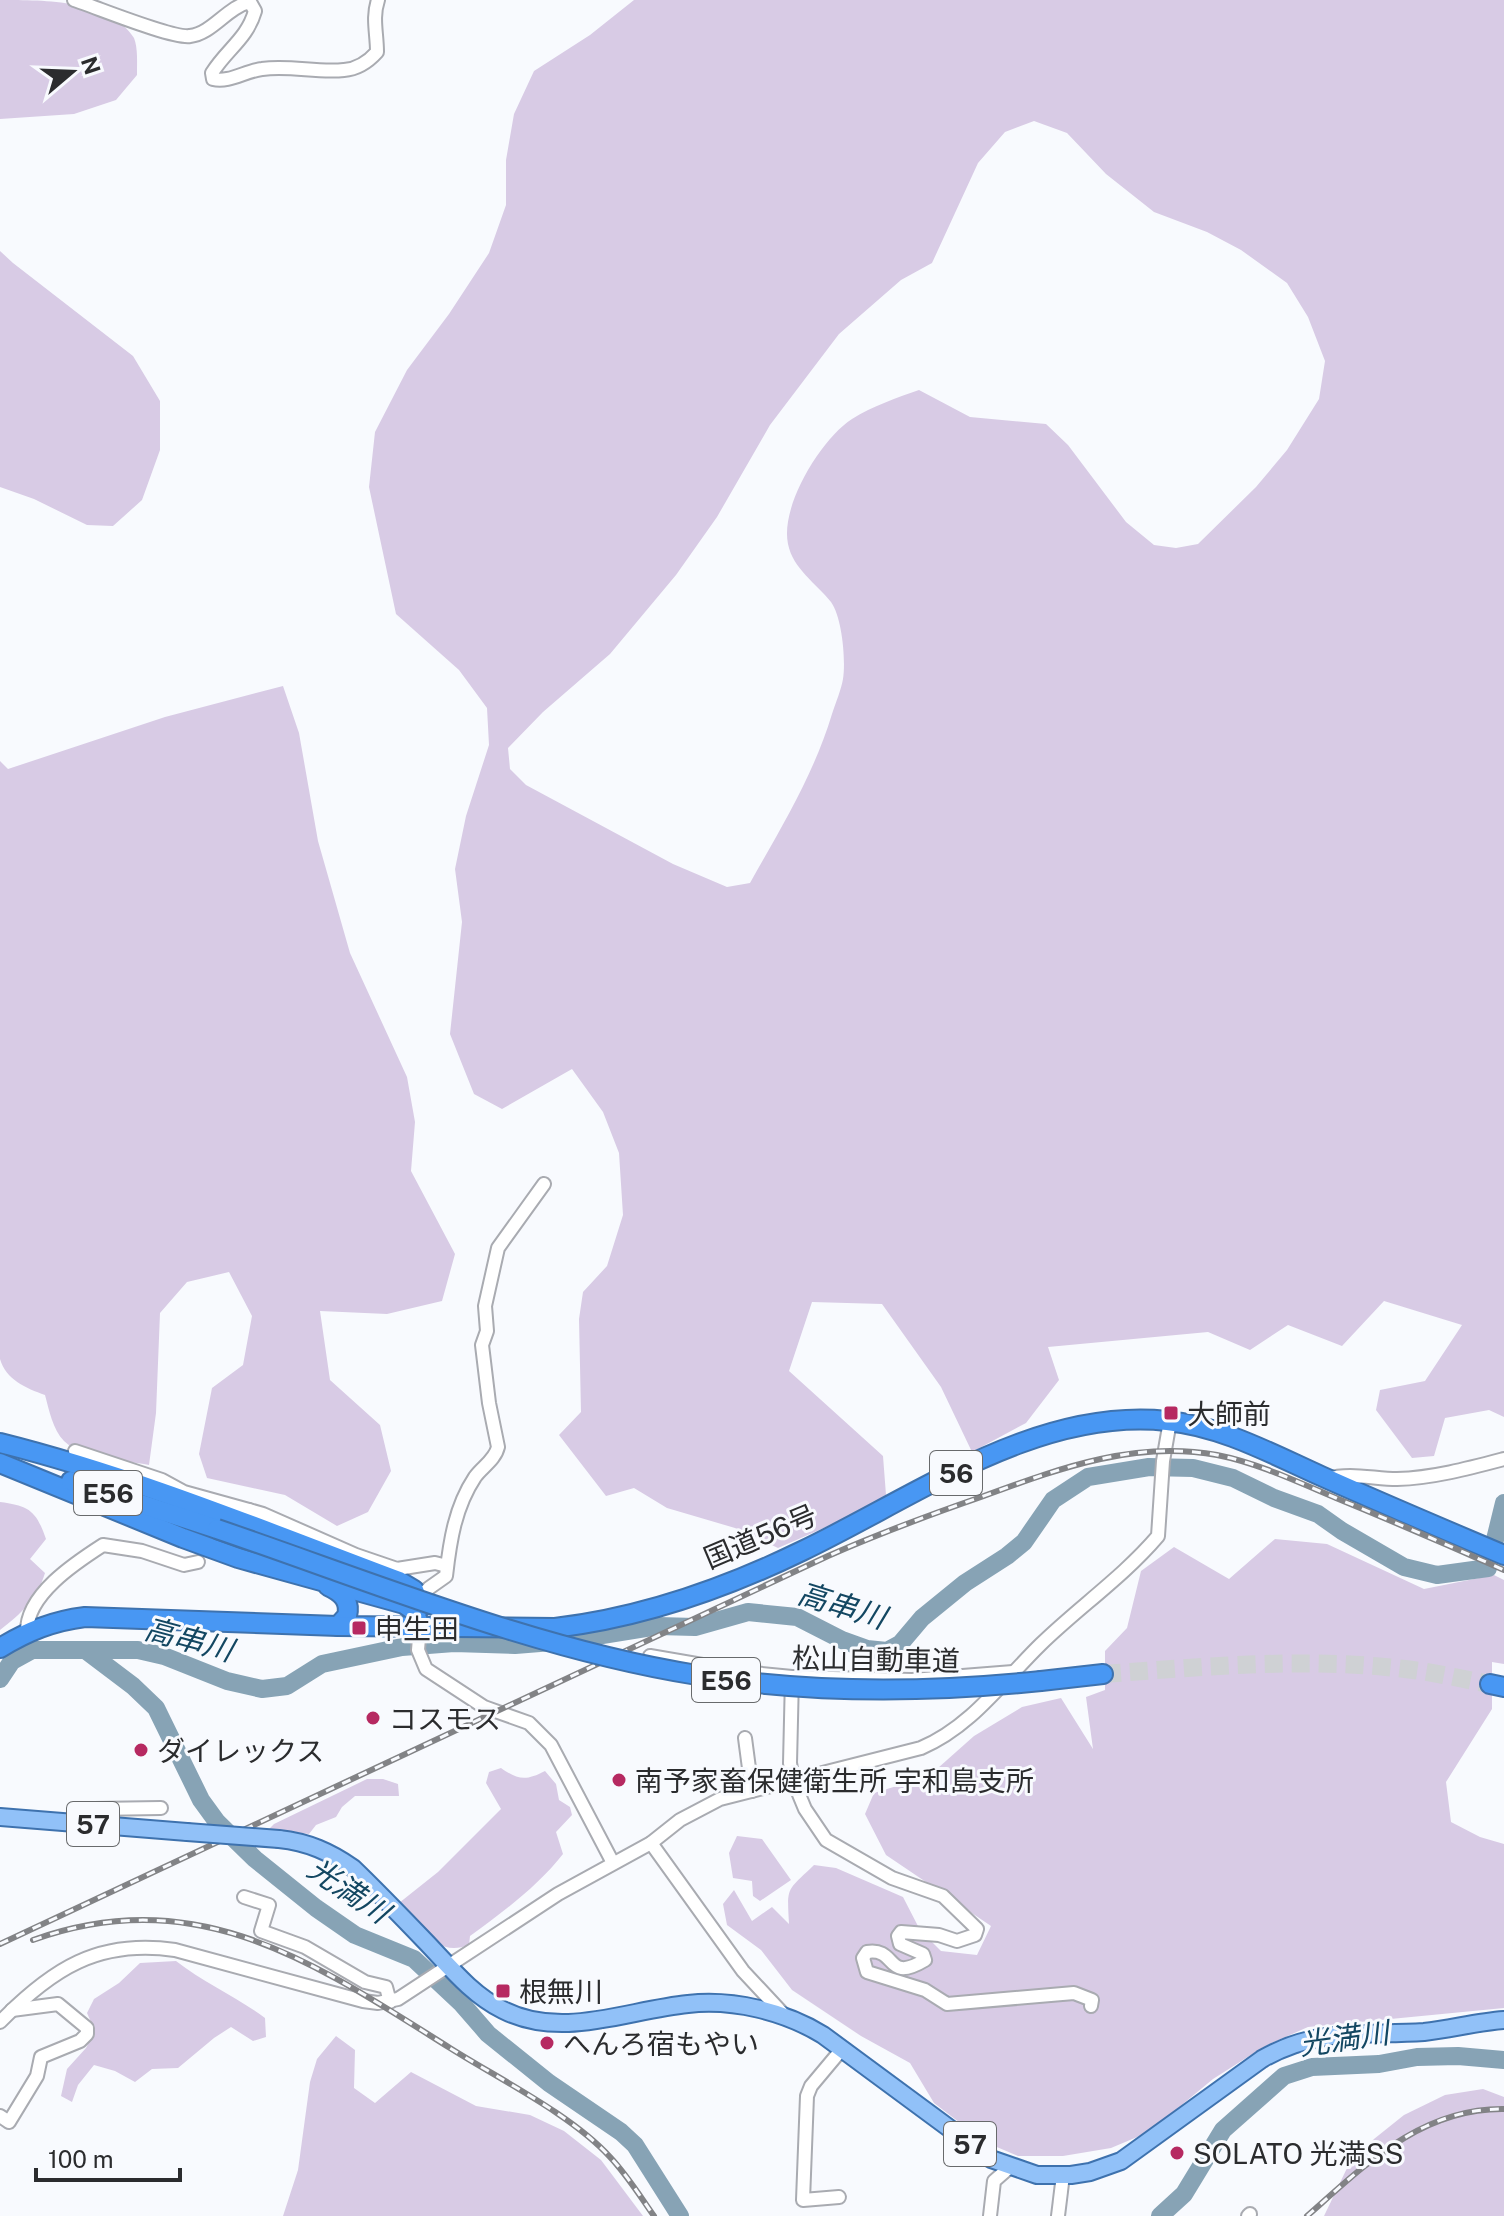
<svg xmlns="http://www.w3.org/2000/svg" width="1504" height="2216" viewBox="0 0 1504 2216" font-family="'Public Sans','Noto Sans JP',sans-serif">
	<rect width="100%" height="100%" fill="#f8fafe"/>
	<g fill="#d8cbe5" fill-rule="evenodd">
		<path d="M0 0C46 0 110 0 134 38 138 48 137 63 137 75L116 100 74 114 0 119Z"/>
		<path d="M634 0H1504V1417L1489 1410 1445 1418 1434 1456 1412 1458 1376 1410 1380 1390 1425 1381 1462 1325 1384 1301 1342 1346 1288 1325 1250 1350 1208 1332 1048 1347 1059 1380 1026 1423 972 1452 941 1387 882 1304 812 1302 789 1371 883 1456 886 1495 849 1517 778 1548 735 1528 667 1508 634 1488 606 1496 559 1435 581 1412 579 1319 583 1292 607 1266 623 1215 619 1153 603 1112 572 1069 502 1109 474 1094 450 1034 462 922 455 869 466 816 489 745 487 708 459 670 396 614 369 487 375 432 407 370 449 314 489 253 506 205V160L514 114 534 71 590 35ZM1034 121 1067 133 1106 174 1154 212 1207 232 1241 250 1287 283 1308 317 1325 361 1319 399 1287 450 1256 487 1198 544 1176 548 1154 545 1126 522 1068 445 1046 424 970 417 919 390C896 398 873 406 852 419 821 439 780 506 788 544 793 569 816 583 831 602 842 617 846 660 843 679 841 690 836 702 832 714 814 774 781 828 750 883L727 887 673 864 526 785 510 769 508 748 543 712 610 654 676 575 717 517 770 425 839 334 901 280 932 263 978 163 1005 132Z"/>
		<polygon points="0,251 13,263 133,356 160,401 160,450 142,500 113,526 87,525 34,499 0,487"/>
		<path d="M283 686 299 733 318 841 350 953 407 1077 415 1122 411 1171 455 1254 442 1301 387 1314 320 1311 330 1380 380 1425 391 1471 368 1512 337 1526 285 1495 207 1478 199 1454 212 1388 243 1365 252 1316 229 1272 187 1282 160 1313 156 1413 149 1465C124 1460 83 1460 64 1441 53 1430 49 1410 45 1395 26 1388 6 1380 0 1359V761L8 769 165 717Z"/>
		<path d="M0 1502C29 1506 36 1510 46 1539L30 1559 45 1573C37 1599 21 1614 0 1630Z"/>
		<path d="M1275 1539 1327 1544 1424 1589 1494 1575 1504 1580V1664L1492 1662V1709L1446 1782 1451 1822 1480 1837 1504 1844V2008L1308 2027 1265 2046 1213 2079 1149 2132 1111 2148 1063 2156H1018L985 2142 934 2103 910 2063 861 2036 792 1990 761 1950 727 1925 723 1904 734 1890 752 1921 772 1907 789 1924C787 1886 786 1892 814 1865L836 1868 903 1897 920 1930 941 1951 977 1955 991 1926 886 1855 865 1814 874 1793 929 1776 974 1736 1022 1707 1061 1698 1093 1749 1086 1697 1105 1690V1651L1127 1628 1141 1571 1174 1547 1229 1579Z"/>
		<path d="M501 1768C518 1780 526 1781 545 1771L556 1784 559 1800 570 1807 572 1815 556 1832 563 1854C538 1886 503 1912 470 1936L469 1945C435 1958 419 1926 399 1903L438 1872 501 1809 486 1783 489 1772Z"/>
		<polygon points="367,1779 383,1779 398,1784 399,1796 355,1796 342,1807 336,1817 316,1825 309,1834 269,1829 274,1824"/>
		<polygon points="737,1836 762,1839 791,1880 760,1901 753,1896 752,1881 733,1878 729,1853"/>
		<path d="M176 1961C204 1983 237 1997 265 2018L266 2037 253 2041 231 2027 214 2038 178 2068 152 2069 135 2082 115 2071 94 2065 78 2085 72 2102 61 2096 67 2069 86 2048 95 2031 87 2013 94 1999 119 1983 140 1963Z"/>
		<polygon points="336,2036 355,2050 354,2088 375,2103 411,2072 476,2106 530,2115 564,2131 601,2160 643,2216 283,2216 298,2170 310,2082 317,2059"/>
		<polygon points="1483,2089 1504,2097 1504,2216 1324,2216 1349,2164 1374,2139 1404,2115 1445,2095"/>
	</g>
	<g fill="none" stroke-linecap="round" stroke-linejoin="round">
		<g stroke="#87a3b5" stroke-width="18">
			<polyline points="88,1652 133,1686 156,1708 201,1800 217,1822 255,1859 316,1908 355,1935 414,1959 462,2004 488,2034 549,2083 621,2132 635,2145 680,2216"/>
			<polyline points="0,1679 12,1661 32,1650 138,1650 164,1656 227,1681 262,1689 287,1686 322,1664 402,1647 454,1643 515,1645 565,1641 658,1626 695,1627 748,1612 797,1617 842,1640 867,1649 887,1651 900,1644 922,1618 965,1583 1007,1556 1024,1542 1053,1500 1088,1477 1149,1467 1193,1468 1233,1478 1274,1498 1318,1514 1342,1531 1404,1567 1437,1575 1488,1568 1504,1503"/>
			<polyline points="1160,2216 1184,2194 1223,2130 1284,2076 1312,2067 1379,2064 1417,2057 1458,2056 1504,2060"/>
		</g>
		<path stroke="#cfd1d4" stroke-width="18" stroke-dasharray="18 9" stroke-linecap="butt" d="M1103 1674C1203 1667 1304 1657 1405 1669 1433 1672 1462 1679 1490 1684"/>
		<defs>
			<g id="minor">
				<path d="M74 0C96 7 173 39 190 36 213 33 227 7 250 2L255 11C247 39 227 49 212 73L213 79C229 83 245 71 262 69 290 65 317 73 344 70 358 69 368 62 377 52 377 33 372 18 378 0"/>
				<polyline points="75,1451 162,1480 184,1492 249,1510"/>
				<path d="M1327 1479C1350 1472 1374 1479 1397 1479 1433 1478 1470 1468 1504 1459"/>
				<polyline points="245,1514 249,1510 263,1514 356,1555 397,1569 435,1563 447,1566"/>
				<path d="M415 1602 429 1588 446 1576C450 1541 455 1507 475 1477 482 1467 495 1460 498 1447L489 1403 482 1345 487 1331 485 1306 498 1248 544 1184"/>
				<polyline points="420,1626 418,1650 426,1669 484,1707 529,1723 551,1745 613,1863"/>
				<path d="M27 1632C26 1595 75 1563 103 1545L142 1551 184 1565 198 1562"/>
				<polyline points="650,1656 743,1672 792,1677"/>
				<path d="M1013 1672 912 1680 792 1677 790 1763 793 1780 805 1809 826 1840 892 1878 943 1896 977 1929 975 1935 957 1941 939 1935 901 1932 898 1936 900 1944 923 1954 925 1960C885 1984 898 1947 867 1952L863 1958 867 1972 925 1990 947 2004 1074 1993 1092 2000 1091 2006"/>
				<polyline points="745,1738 752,1791"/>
				<polyline points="82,1824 86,1815 94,1809 161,1808"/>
				<polyline points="651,1843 743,1971 786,2017"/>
				<polyline points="244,1897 269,1905 261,1931 305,1947 365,1982 386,1987 390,2002"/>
				<path d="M0 2022C52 1969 98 1939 175 1950L363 2001 378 2003 398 1999 558 1894 651 1843 680 1820 720 1799 921 1748C971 1727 1003 1681 1041 1644 1079 1607 1123 1577 1158 1536L1163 1461 1170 1421"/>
				<polyline points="0,2116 9,2122 37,2076 41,2057 80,2041 87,2034 87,2028 58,2004 12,2010"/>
				<polyline points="839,2197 803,2200 807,2096 811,2086 842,2049"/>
				<polyline points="990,2216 994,2181 1010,2167"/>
				<polyline points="1058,2216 1063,2175"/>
				<polyline points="1248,2216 1250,2214"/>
			</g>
			<g id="major">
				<polyline points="0,1817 187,1832"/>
				<path d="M279 1839C308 1842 330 1852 353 1868 378 1892 402 1917 426 1942 449 1966 472 1995 503 2010 562 2040 627 2010 688 2004 733 1999 784 2011 823 2035L991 2159 1037 2175H1071L1090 2172 1121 2161 1262 2059C1317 2027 1364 2036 1424 2032 1451 2029 1477 2022 1504 2020"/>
			</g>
			<g id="highway">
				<path d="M0 1443C136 1477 268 1532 399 1581L414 1590 421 1607"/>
				<polyline points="0,1463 183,1538 238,1558 404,1604 414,1611 420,1626"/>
				<polyline points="71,1481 217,1529"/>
				<path d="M328 1586C341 1592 351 1600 347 1616L338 1626"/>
				<path d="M0 1648C28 1631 53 1621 85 1617L338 1626 555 1628C639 1618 726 1588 802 1551 915 1497 1037 1407 1167 1421 1221 1426 1272 1454 1321 1476 1381 1503 1443 1529 1504 1555"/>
				<polyline points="1041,1681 1103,1674"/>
				<polyline points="1490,1684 1504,1687"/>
			</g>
		</defs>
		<use href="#minor" stroke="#a9abb1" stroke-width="16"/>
		<use href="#major" stroke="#3e72ae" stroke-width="20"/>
		<use href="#highway" stroke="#3e72ae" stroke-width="22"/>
		<use href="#minor" stroke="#fff" stroke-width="12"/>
		<use href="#major" stroke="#91c1f8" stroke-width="16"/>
		<use href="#highway" stroke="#4897f3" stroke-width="18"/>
		<defs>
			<g id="rail">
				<path d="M33 1940C199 1881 316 1964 450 2048 499 2079 572 2115 610 2157 627 2175 640 2196 654 2216"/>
				<path d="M0 1944 828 1556C878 1534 929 1515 981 1497 1058 1469 1133 1440 1217 1455 1258 1463 1298 1482 1336 1498 1392 1521 1448 1545 1504 1570"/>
				<path d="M1307 2216C1365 2165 1421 2108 1504 2109"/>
			</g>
		</defs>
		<use href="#rail" stroke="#828386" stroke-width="6"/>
		<use href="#rail" stroke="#f8fafe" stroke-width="3" stroke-dasharray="9" stroke-linecap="butt"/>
		<defs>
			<polyline id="major-bridge" points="187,1832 279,1839"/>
			<path id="highway-bridge" d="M217 1529C370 1581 537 1650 697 1675 812 1694 925 1693 1041 1681"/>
		</defs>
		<use href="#major-bridge" stroke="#3e72ae" stroke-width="20" stroke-linecap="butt"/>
		<use href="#highway-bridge" stroke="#3e72ae" stroke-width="22" stroke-linecap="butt"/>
		<use href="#major-bridge" stroke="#91c1f8" stroke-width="16"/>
		<use href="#highway-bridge" stroke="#4897f3" stroke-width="18"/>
	</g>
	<g fill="#b62961" stroke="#f8fafe" stroke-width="3">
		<rect x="1163" y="1405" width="16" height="16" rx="4"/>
		<rect x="351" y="1620" width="16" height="16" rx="4"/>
		<circle cx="373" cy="1718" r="8"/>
		<circle cx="141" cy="1750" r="8"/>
		<circle cx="619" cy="1780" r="8"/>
		<rect x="495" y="1983" width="16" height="16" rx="4"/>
		<circle cx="547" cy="2043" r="8"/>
		<circle cx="1177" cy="2153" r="8"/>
	</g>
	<g text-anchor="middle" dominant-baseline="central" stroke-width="6" stroke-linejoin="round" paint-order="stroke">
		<g fill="#f8fafe" stroke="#686a6c" stroke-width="2">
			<rect x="930" y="1451" width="52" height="44" rx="6"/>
			<rect x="74" y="1471" width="68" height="44" rx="6"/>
			<rect x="692" y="1658" width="68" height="44" rx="6"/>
			<rect x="67" y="1802" width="52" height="44" rx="6"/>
			<rect x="944" y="2122" width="52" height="44" rx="6"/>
		</g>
		<g font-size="26" font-weight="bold" fill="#2b2c2e">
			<text x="956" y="1473">56</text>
			<text x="108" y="1493">E56</text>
			<text x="726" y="1680">E56</text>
			<text x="93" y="1824">57</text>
			<text x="970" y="2144">57</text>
		</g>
		<g font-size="28" fill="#2b2c2e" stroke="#f8fafe" text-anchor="start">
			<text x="1187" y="1413">大師前</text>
			<text x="375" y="1628">申生田</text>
			<text x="389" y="1718">コスモス</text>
			<text x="157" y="1750">ダイレックス</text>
			<text x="635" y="1780">南予家畜保健衛生所 宇和島支所</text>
			<text x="519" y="1991">根無川</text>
			<text x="563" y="2043">へんろ宿もやい</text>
			<text x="1193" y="2153">SOLATO 光満SS</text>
		</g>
		<g font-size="28" fill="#2b2c2e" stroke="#f8fafe">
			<text transform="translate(760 1536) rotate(-23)">国道56号</text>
			<text transform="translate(876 1659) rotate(1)">松山自動車道</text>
		</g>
		<g font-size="30" font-style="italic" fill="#134762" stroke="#f8fafe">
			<text transform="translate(842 1605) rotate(17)">高串川</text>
			<text transform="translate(189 1639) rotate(15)">高串川</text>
			<text transform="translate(349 1890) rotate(34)">光満川</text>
			<text transform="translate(1344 2038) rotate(-8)">光満川</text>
		</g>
	</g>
	<g transform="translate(72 72) rotate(71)" stroke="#f8fafe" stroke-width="6" paint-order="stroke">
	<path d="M0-6L14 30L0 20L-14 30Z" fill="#2b2c2e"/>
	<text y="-12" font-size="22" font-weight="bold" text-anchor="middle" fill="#2b2c2e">N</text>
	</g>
	<path d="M36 2168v12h144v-12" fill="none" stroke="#2b2c2e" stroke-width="4"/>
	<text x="48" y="2168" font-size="24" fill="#2b2c2e" stroke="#f8fafe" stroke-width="6" paint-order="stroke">100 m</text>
</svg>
